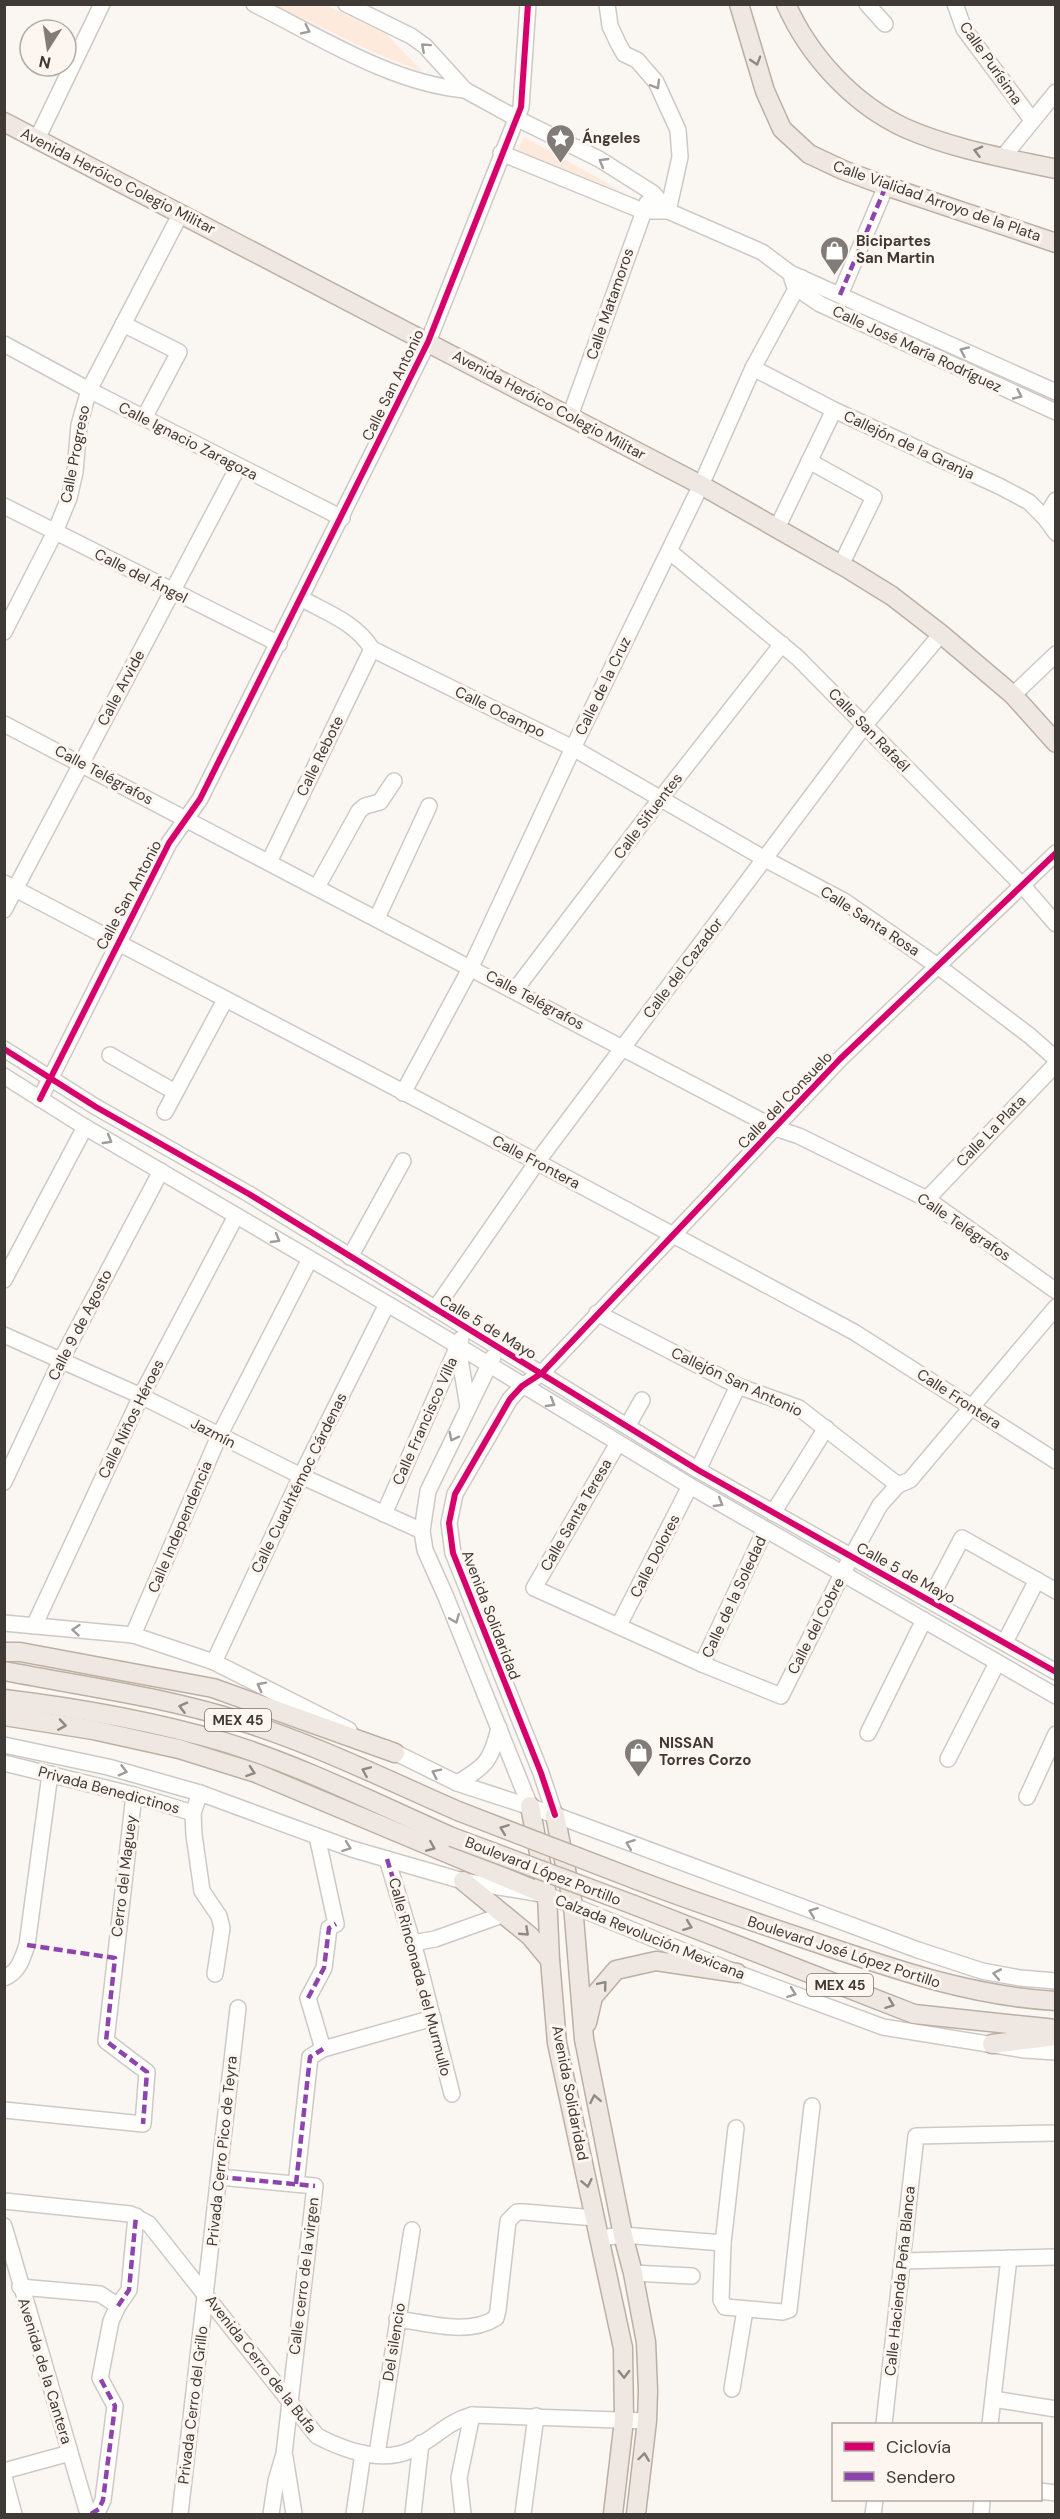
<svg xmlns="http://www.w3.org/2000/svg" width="1060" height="2519" viewBox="0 0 1060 2519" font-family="'DM Sans',sans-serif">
	<rect width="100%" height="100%" fill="#faf6f2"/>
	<g fill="#fdeadc">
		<polygon points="275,5 325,5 386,34 423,72 375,53"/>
		<polygon points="524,137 623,192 518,151"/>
	</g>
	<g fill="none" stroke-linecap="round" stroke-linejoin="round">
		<defs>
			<g id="minor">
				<path d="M254 4C320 37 391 83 465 90"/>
				<polyline points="346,4 411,36 425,46 465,90 516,118 599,159 653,193 668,211"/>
				<polyline points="607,4 610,26 618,43 624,54 637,60 656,82 678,130 680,157 668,211"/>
				<polyline points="867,4 885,24"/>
				<polyline points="955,4 964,29 1032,120"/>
				<polyline points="37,139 102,4"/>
				<polyline points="501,153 643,211 668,211 762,252 790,273 1056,392"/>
				<polyline points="1003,157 1056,92"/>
				<polyline points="792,279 795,287 820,304 1056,412"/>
				<polyline points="840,295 886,186"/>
				<polyline points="123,324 179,352 144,418"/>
				<polyline points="4,344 89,390 342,518"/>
				<polyline points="753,368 834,410 1001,487 1029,502 1045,518 1056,533"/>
				<polyline points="570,416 647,203"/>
				<polyline points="809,461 874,497 841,565"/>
				<polyline points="4,506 279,644"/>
				<polyline points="1045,518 1056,500"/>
				<polyline points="777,528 834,410"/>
				<polyline points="669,551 798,658 1023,886 1056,924"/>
				<path d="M302 599C328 613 356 623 372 649L573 748 765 859 844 901 939 967 1030 1036 1056 1059"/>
				<polyline points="4,632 55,532 69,498 75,472 79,425 89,390 181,213"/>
				<polyline points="1013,695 1056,654"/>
				<polyline points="4,724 775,1128 799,1136 927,1199 1056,1291"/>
				<polyline points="269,862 372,649"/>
				<polyline points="4,883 537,1162 854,1332 1056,1461"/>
				<polyline points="317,887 359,811 365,806 380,802 394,781"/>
				<polyline points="4,910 238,467"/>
				<polyline points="377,918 429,806"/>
				<polyline points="515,990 661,798 782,644"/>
				<polyline points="4,1049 96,1107 249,1194 698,1470 1056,1672"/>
				<polyline points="110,1055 175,1092"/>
				<polyline points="4,1076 85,1127 430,1329 690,1486 1056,1696"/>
				<polyline points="403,1093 471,967 573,748 701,485 753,368 802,278"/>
				<polyline points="40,1099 169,843 200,799 428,342 521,107 528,4"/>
				<polyline points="165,1112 225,1000"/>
				<polyline points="927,1199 1056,1064"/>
				<polyline points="350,1257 403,1161"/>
				<polyline points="4,1280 85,1127"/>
				<polyline points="435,1309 537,1162 864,726 941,634"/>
				<polyline points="597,1313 738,1386 799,1408 898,1485"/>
				<polyline points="4,1335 141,1396 301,1476 422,1531"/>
				<polyline points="458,1347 468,1407"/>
				<polyline points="493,1357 428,1491 422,1531 425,1550 446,1597 530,1806"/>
				<polyline points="628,1425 642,1400"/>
				<polyline points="618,1443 534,1588 702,1664 781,1696 842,1574 880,1505 898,1485 910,1480 1056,1307"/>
				<polyline points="698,1470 738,1386"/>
				<polyline points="4,1482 61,1360 161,1171"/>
				<polyline points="773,1513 826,1428"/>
				<polyline points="384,1514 461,1339"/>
				<polyline points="930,1599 962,1538 1056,1591"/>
				<polyline points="4,1623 133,1635 214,1662 349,1730"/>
				<polyline points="619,1625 690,1486"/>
				<polyline points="34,1626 141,1396 236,1216"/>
				<polyline points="133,1635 219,1436 310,1259"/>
				<polyline points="1005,1642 1037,1580"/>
				<polyline points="214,1662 301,1476 387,1304"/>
				<polyline points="702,1664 765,1530"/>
				<polyline points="868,1733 924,1620"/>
				<polyline points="4,1745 108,1767 200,1793 352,1849 463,1881 547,1895 737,1973 883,2027 1025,2050 1056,2052"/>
				<polyline points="386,1748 457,1783 555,1815 918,1950 982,1971 1020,1978 1056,1981"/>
				<polyline points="948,1759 997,1663"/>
				<polyline points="4,1763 134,1795 193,1813 200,1793"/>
				<path d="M457 1783C486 1766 491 1761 499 1728"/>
				<polyline points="1027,1797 1056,1734"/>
				<polyline points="193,1813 194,1835 202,1891 219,1916 222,1928 215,1974"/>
				<polyline points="555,1815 541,1773 453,1553 449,1523 455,1494 510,1399 522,1386 542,1373 840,1059 1056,853"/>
				<polyline points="317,1836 336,1924 329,1928 324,1968 308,1998 323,2049"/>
				<polyline points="387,1859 417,1957 452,2094"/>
				<polyline points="413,1943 435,1939 505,1914"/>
				<path d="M4 1978C19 1972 22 1959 27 1945L50 1774"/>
				<polyline points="4,2110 143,2124 147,2072 106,2041 134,1795"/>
				<polyline points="736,2128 723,2243 721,2300 725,2307 783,2312 789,2310 812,2106"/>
				<polyline points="219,2177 315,2186 284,2454 276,2481 271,2514"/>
				<polyline points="296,2184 310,2057 323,2049 433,2018"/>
				<path d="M4 2201 130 2214 149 2224 317 2436C344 2450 381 2464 411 2450 434 2439 447 2422 472 2415L647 2421"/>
				<polyline points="4,2226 88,2514"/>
				<polyline points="600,2238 623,2235 723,2243"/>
				<polyline points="904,2261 1056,2257"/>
				<polyline points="633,2273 692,2276"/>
				<polyline points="20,2287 100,2294 118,2306 111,2321 100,2378 115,2406 103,2500 99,2509 91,2514"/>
				<polyline points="118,2306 129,2290 136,2216"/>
				<path d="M397 2319C428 2323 468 2336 496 2318L498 2310 508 2221 517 2212H524L595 2218"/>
				<polyline points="732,2389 745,2310"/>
				<polyline points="993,2399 1056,2409"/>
				<polyline points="884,2424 916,2136 1056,2133"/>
				<polyline points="990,2424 1009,2258"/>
				<polyline points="377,2454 412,2230"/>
				<polyline points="285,2457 294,2514"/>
				<polyline points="4,2471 70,2453"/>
				<polyline points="4,2477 14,2514"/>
				<polyline points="1040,2491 1056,2493"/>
				<polyline points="180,2514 238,2008"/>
				<polyline points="354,2514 363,2453"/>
				<polyline points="413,2514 421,2443"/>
				<polyline points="463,2514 459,2478 472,2415"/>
				<polyline points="523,2514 536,2416"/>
				<polyline points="873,2514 875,2500"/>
				<polyline points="981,2514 982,2500"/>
			</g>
			<g id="major">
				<polyline points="739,4 765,91 782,129 809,154 843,170 886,186 1056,243"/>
				<path d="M786 4C809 56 853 104 905 128 952 149 1006 158 1056 169"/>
				<polyline points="4,122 701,485 850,570 892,596 941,634 1013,695 1056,743"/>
				<polyline points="4,1652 20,1652 213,1688 395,1753"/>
				<path d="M4 1671C83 1686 164 1697 240 1721 315 1744 387 1780 458 1811"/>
				<path d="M4 1699C79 1708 152 1721 224 1742 302 1766 377 1804 452 1837"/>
				<polyline points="4,1716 93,1730 179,1749 256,1773 547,1895"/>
				<polyline points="530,1806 547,1895 550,1960 557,2043 623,2348 624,2420 613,2514"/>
				<polyline points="555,1815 573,1905 584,2039 623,2235 633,2273 646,2342 648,2391 647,2421 636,2514"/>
				<path d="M637 1880C697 1903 757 1923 817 1943 897 1970 971 1996 1056 2001"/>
				<polyline points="463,1881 530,1936 550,1960"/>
				<polyline points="634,1905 914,2014 1056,2029"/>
				<polyline points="587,2023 593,1997 616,1970 656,1961 737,1973"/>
				<polyline points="992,2044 1056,2036"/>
			</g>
		</defs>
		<use href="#minor" stroke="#cec9c6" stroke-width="18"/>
		<use href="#major" stroke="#bcafa3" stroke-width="21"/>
		<use href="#minor" stroke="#fefefd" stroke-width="15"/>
		<use href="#major" stroke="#efe8e2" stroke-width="18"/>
		<defs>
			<g id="major-bridge">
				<polyline points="458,1811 637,1880"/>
				<polyline points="452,1837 634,1905"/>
			</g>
		</defs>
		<use href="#major-bridge" stroke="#bcafa3" stroke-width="21" stroke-linecap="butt"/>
		<use href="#major-bridge" stroke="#efe8e2" stroke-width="18"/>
		<g stroke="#8e44ad" stroke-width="4.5" stroke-dasharray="9 4.5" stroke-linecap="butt">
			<polyline points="840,295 886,186"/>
			<polyline points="387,1859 413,1943"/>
			<polyline points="27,1945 115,1958 106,2041 147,2072 143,2124"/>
			<polyline points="308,1998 324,1968 329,1928 336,1924"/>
			<polyline points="219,2177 315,2186"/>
			<polyline points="296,2184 310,2057 323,2049"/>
			<polyline points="118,2306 129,2290 136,2216"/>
			<polyline points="91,2514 99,2509 103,2500 115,2406 100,2378"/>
		</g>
		<defs>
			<g id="cycleway">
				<polyline points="4,1049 96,1107 249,1194 698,1470 1056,1672"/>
				<polyline points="40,1099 169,843 200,799 428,342 521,107 528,4"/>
				<polyline points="555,1815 541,1773 453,1553 449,1523 455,1494 510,1399 522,1386 542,1373 840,1059 1056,853"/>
			</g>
		</defs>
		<use href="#cycleway" stroke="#fdf5ef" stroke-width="10"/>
		<use href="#cycleway" stroke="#d6006c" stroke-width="6"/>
	</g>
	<defs><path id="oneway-chevron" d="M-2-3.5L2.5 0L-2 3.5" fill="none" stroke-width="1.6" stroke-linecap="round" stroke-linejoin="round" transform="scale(1.5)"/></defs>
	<g stroke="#9f9c9a">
		<use href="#oneway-chevron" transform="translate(306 30) rotate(26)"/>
		<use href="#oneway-chevron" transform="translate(425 47) rotate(-138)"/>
		<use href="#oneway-chevron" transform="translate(656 85) rotate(59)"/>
		<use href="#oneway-chevron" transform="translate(603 162) rotate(-150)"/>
		<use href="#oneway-chevron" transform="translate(964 351) rotate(-156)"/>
		<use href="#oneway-chevron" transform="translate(1018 395) rotate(25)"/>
		<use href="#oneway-chevron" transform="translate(108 1140) rotate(30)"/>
		<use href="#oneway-chevron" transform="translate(276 1239) rotate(30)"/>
		<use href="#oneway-chevron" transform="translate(551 1403) rotate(31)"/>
		<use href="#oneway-chevron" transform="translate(453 1437) rotate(117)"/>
		<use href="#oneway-chevron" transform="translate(719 1503) rotate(31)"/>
		<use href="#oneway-chevron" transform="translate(455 1619) rotate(68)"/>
		<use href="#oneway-chevron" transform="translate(76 1630) rotate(-175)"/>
		<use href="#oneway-chevron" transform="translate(261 1686) rotate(-153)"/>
		<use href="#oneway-chevron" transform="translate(123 1771) rotate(15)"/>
		<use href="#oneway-chevron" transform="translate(436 1773) rotate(-154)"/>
		<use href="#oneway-chevron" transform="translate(630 1844) rotate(-159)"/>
		<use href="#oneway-chevron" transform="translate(347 1847) rotate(20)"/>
		<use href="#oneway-chevron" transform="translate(813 1912) rotate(-159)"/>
		<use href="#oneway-chevron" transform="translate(997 1974) rotate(-169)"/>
		<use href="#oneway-chevron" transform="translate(792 1993) rotate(20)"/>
	</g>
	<g stroke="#8f8883">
		<use href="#oneway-chevron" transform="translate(756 61) rotate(73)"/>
		<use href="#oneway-chevron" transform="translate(978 151) rotate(-165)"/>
		<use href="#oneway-chevron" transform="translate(183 1707) rotate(-166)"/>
		<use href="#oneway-chevron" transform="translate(62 1725) rotate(9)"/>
		<use href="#oneway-chevron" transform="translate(366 1771) rotate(-157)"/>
		<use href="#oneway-chevron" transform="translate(251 1772) rotate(19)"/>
		<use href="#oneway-chevron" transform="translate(504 1829) rotate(-159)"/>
		<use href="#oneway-chevron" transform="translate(431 1847) rotate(23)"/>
		<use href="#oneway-chevron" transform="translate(688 1926) rotate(21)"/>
		<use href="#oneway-chevron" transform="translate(525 1932) rotate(43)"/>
		<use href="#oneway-chevron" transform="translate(603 1985) rotate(-50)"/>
		<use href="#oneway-chevron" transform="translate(890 2004) rotate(21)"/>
		<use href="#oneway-chevron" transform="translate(595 2099) rotate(-101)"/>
		<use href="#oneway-chevron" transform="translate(587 2183) rotate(78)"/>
		<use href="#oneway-chevron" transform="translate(624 2374) rotate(89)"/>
		<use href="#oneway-chevron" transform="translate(644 2457) rotate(-82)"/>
	</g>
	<defs>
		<symbol id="sight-pin" viewBox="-11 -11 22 30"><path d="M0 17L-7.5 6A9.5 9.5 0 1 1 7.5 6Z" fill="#817c78" stroke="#fdf5ef"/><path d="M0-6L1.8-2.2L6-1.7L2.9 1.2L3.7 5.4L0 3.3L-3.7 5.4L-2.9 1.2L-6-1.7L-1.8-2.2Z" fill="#fff"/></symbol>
		<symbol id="shop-pin" viewBox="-11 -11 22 30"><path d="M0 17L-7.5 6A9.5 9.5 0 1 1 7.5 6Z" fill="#817c78" stroke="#fdf5ef"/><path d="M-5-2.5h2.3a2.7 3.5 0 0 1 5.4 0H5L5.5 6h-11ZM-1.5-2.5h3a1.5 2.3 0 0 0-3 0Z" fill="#fff"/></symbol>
	</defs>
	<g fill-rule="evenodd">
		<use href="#sight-pin" x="544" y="122" width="33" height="45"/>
		<use href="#shop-pin" x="818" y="234" width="33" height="45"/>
		<use href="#shop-pin" x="622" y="1736" width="33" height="45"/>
	</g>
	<g text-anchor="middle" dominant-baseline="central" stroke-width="6" stroke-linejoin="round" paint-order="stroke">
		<g fill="#fdf5ef" stroke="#79726e" stroke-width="1.5">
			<rect x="205" y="1709" width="66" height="22" rx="4.5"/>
			<rect x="807" y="1974" width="66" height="22" rx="4.5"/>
		</g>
		<g font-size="14" font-weight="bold" fill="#403a36">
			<text x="238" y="1720">MEX 45</text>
			<text x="840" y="1985">MEX 45</text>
		</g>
		<g font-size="15" fill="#403a36" stroke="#fdf5ef">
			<text transform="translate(991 63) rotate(55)">Calle Purísima</text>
			<text transform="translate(118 181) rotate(27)">Avenida Heróico Colegio Militar</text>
			<text transform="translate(937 201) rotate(19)">Calle Vialidad Arroyo de la Plata</text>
			<text transform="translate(610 304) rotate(-71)">Calle Matamoros</text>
			<text transform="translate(917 349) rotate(25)">Calle José María Rodríguez</text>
			<text transform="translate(393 385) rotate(-64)">Calle San Antonio</text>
			<text transform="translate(549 405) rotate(28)">Avenida Heróico Colegio Militar</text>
			<text transform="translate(188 441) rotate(27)">Calle Ignacio Zaragoza</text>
			<text transform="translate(909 445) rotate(25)">Callejón de la Granja</text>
			<text transform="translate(75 454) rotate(-79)">Calle Progreso</text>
			<text transform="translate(141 576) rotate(27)">Calle del Ángel</text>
			<text transform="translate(603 686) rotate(-64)">Calle de la Cruz</text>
			<text transform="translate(121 688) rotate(-62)">Calle Arvide</text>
			<text transform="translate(500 712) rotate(26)">Calle Ocampo</text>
			<text transform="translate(869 730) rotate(46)">Calle San Rafaél</text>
			<text transform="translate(320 756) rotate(-64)">Calle Rebote</text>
			<text transform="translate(104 775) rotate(28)">Calle Telégrafos</text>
			<text transform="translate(648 816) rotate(-53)">Calle Sifuentes</text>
			<text transform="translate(129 895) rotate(-62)">Calle San Antonio</text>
			<text transform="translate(870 921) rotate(33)">Calle Santa Rosa</text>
			<text transform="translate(683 968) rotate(-53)">Calle del Cazador</text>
			<text transform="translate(535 1000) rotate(28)">Calle Telégrafos</text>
			<text transform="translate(785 1100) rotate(-46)">Calle del Consuelo</text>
			<text transform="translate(991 1131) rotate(-46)">Calle La Plata</text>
			<text transform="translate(536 1162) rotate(28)">Calle Frontera</text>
			<text transform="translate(964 1227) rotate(34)">Calle Telégrafos</text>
			<text transform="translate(80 1325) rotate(-63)">Calle 9 de Agosto</text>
			<text transform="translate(488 1327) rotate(31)">Calle 5 de Mayo</text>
			<text transform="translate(737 1382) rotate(25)">Callejón San Antonio</text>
			<text transform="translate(959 1399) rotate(33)">Calle Frontera</text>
			<text transform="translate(131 1419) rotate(-64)">Calle Niños Héroes</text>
			<text transform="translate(425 1421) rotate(-66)">Calle Francisco Villa</text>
			<text transform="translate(213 1433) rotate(27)">Jazmín</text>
			<text transform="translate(299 1483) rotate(-64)">Calle Cuauhtémoc Cárdenas</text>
			<text transform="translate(576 1515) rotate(-60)">Calle Santa Teresa</text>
			<text transform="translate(180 1527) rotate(-67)">Calle Independencia</text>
			<text transform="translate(655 1556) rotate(-63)">Calle Dolores</text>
			<text transform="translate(906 1573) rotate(29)">Calle 5 de Mayo</text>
			<text transform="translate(734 1597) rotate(-65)">Calle de la Soledad</text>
			<text transform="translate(491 1615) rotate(69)">Avenida Solidaridad</text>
			<text transform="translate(816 1626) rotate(-63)">Calle del Cobre</text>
			<text transform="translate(109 1790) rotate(15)">Privada Benedictinos</text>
			<text transform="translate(543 1871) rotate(21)">Boulevard López Portillo</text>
			<text transform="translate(124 1876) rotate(-83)">Cerro del Maguey</text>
			<text transform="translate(650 1937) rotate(22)">Calzada Revolución Mexicana</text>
			<text transform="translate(844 1952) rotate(18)">Boulevard José López Portillo</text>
			<text transform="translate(420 1977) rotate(75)">Calle Rinconada del Murmullo</text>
			<text transform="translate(570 2093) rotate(79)">Avenida Solidaridad</text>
			<text transform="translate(222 2151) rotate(-84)">Privada Cerro Pico de Teyra</text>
			<text transform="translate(304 2276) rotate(-83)">Calle cerro de la virgen</text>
			<text transform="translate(900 2281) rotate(-84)">Calle Hacienda Peña Blanca</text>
			<text transform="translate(394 2342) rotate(-81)">Del silencio</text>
			<text transform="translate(261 2364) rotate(52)">Avenida Cerro de la Bufa</text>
			<text transform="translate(45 2371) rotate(73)">Avenida de la Cantera</text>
			<text transform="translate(193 2405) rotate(-83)">Privada Cerro del Grillo</text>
		</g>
		<g font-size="15" font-weight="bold" fill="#403a36" stroke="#fdf5ef" text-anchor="start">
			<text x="582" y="138">Ángeles</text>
			<text x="856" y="241">Bicipartes<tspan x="856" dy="17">San Martin</tspan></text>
			<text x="659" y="1743">NISSAN<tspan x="659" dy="17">Torres Corzo</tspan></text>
		</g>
	</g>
	<rect width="1060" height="2519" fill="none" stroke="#403a36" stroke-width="12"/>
	<rect x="832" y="2423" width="210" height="78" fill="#fdf5ef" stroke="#b1aaa5" stroke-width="1.5"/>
	<rect x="844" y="2442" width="30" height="9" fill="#d6006c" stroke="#b1aaa5" stroke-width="1.5"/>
	<text x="886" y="2453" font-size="18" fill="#403a36">Ciclovía</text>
	<rect x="844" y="2472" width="30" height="9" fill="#8e44ad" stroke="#b1aaa5" stroke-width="1.5"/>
	<text x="886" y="2483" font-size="18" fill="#403a36">Sendero</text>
	<g transform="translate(48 48) rotate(192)"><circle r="28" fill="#fdf5ef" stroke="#b1aaa5" stroke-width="1.5"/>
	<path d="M0-4.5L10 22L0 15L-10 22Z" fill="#817c78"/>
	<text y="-9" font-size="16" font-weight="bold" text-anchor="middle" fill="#403a36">N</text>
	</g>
</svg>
